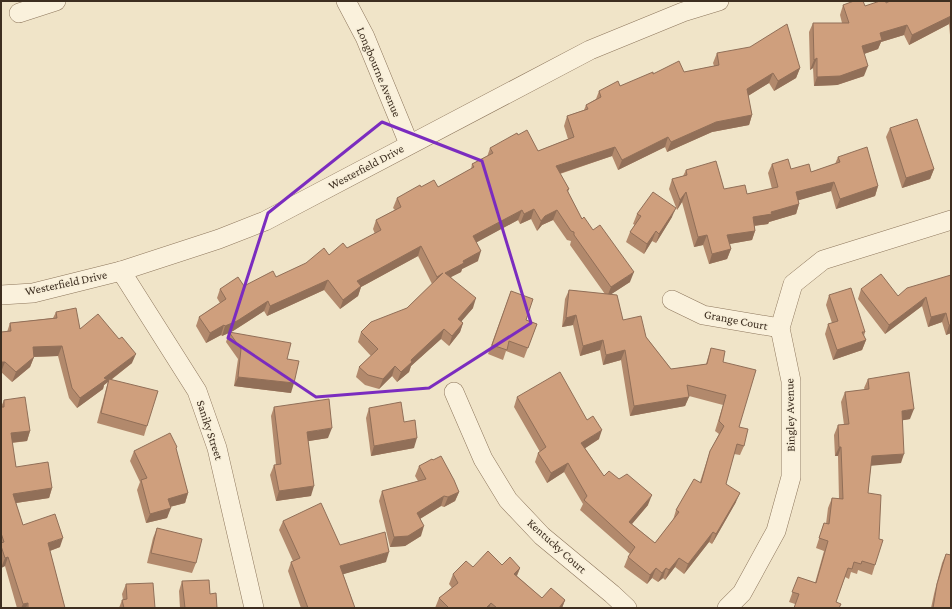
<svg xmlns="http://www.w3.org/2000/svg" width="952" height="609" viewBox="0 0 952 609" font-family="'Crimson Pro',serif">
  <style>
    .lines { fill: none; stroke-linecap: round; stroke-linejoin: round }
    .street-casing { stroke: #8d765c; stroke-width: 20 }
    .street { stroke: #faf1dc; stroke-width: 19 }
    .wall { fill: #b2896c }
    .shaded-wall { fill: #916f58 }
    .building { fill: #cf9f7d; stroke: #916f58 }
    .marked { fill: none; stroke: #7b2cbf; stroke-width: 3; stroke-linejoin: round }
    .labels { text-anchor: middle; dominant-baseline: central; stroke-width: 3; stroke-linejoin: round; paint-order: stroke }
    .street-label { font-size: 12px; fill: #3d2e20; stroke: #f7eed8 }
  </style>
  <rect width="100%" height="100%" fill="#f0e4c8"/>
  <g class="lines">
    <g class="street-casing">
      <g id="street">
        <path d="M 346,1 L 365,37 L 409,144"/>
        <path d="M 19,13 L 56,1"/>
        <path d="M 121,271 L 197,391 L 217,448 L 254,608"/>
        <path d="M 1,295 L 33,293 L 121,271 L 219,239 L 265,221 L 590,50 L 683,12 L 719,1"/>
        <path d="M 672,300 L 703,315 L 780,328"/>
        <path d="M 454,392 L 483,459 L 508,500 L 542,536 L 612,594 L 627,608"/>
        <path d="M 727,608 L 742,593 L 776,531 L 791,477 L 791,381 L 780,328 L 793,284 L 823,260 L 951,220"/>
      </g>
    </g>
    <use href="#street" class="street"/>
  </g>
  <g class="wall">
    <path d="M 951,1 L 951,35 L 950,35 L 949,24 L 909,45 L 904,35 L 881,42 L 878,49 L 864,54 L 864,76 L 837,85 L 814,86 L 813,68 L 810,70 L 809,32 L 813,23 L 842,23 L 840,15 L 843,5 L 865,6 L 886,3 Z"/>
    <path d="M 717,53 L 800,68 L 796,78 L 774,91 L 769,83 L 748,96 L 752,115 L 749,125 L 712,132 L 667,152 L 665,147 L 618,170 L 612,156 L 560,174 L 569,189 L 568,192 L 582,219 L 630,282 L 611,294 L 623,320 L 646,337 L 671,369 L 706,364 L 711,348 L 723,362 L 739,427 L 744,446 L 740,455 L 734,454 L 726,484 L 736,502 L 712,544 L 709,542 L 684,574 L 675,567 L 665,580 L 663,578 L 658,582 L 652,578 L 647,584 L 624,567 L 628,557 L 630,554 L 580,510 L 583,504 L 564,472 L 547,483 L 535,462 L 538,453 L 540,452 L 514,407 L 517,397 L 599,439 L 585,448 L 604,476 L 648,505 L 632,524 L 655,543 L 673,520 L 676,510 L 700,482 L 710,451 L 719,434 L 715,431 L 723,405 L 689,396 L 685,406 L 630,416 L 621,360 L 603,365 L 600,350 L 580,356 L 573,325 L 562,327 L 565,299 L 569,290 L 605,294 L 570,245 L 571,241 L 567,240 L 553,220 L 542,225 L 537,231 L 531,219 L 520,224 L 518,220 L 476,242 L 478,261 L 462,269 L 461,272 L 451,277 L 473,308 L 461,321 L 463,323 L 460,332 L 449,346 L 441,339 L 411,366 L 409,372 L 397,382 L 392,376 L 379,389 L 365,385 L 356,377 L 359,367 L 371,356 L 358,342 L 361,332 L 407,308 L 432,284 L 418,256 L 361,287 L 358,296 L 340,309 L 324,290 L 267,316 L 264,311 L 233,331 L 230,332 L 287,359 L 291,393 L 234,386 L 238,359 L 226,342 L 229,333 L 222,336 L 221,335 L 206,343 L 196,326 L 199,317 L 220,303 L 217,298 L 220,289 L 244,286 L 276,277 L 329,255 L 347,248 L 375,234 L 373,229 L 376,220 L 395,210 L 393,208 L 397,198 L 421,187 L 438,187 L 471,169 L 472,164 L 487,157 L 490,148 L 518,135 L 538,151 L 568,139 L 564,126 L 567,116 L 584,110 L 586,105 L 596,99 L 599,91 L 620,86 L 653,74 L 684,72 L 714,66 L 713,63 Z"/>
    <path d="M 890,128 L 934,169 L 930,179 L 902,188 L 886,137 Z"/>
    <path d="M 838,157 L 878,186 L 875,196 L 836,209 L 831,191 L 798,200 L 799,204 L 796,214 L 769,222 L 768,224 L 755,226 L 755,231 L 752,240 L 729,244 L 731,249 L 727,259 L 709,264 L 703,245 L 694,247 L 682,202 L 677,210 L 669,189 L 672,179 L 683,176 L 686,170 L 724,189 L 747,194 L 772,189 L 768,173 L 772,164 L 791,169 L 811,172 L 835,164 Z"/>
    <path d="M 637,214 L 672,217 L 656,243 L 652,241 L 644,254 L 626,242 L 630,232 L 635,225 L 633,224 Z"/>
    <path d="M 951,275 L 951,333 L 946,335 L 942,322 L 928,327 L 922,306 L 885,334 L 858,299 L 861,289 L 898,296 Z"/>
    <path d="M 511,291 L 526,320 L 537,324 L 524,358 L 506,351 L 503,360 L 488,354 Z"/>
    <path d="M 829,295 L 865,332 L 864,336 L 866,340 L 862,350 L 833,360 L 825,334 L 828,324 L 832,323 L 826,305 Z"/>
    <path d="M 56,312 L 132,363 L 111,380 L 147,426 L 144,436 L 97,423 L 106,389 L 108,382 L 104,385 L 103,389 L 77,408 L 69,398 L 58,356 L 34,357 L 30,367 L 12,382 L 1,372 L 7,332 L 10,323 L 53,318 Z"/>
    <path d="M 868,379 L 910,419 L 903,420 L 901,463 L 871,465 L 868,493 L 875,565 L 872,575 L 858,570 L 857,574 L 851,572 L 849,579 L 845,577 L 836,602 L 795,604 L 789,602 L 798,577 L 815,583 L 824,551 L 816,548 L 824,523 L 826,524 L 828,508 L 832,498 L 839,499 L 838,456 L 835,456 L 834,435 L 838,425 L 844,425 L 841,402 L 845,392 L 865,390 L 864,388 Z"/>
    <path d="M 4,400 L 30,431 L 27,441 L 12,443 L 16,467 L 52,488 L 49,498 L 16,503 L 23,525 L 60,547 L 50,551 L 65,608 L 17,608 L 5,566 L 1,568 L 1,407 Z"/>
    <path d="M 274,407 L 328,438 L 308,441 L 311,496 L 276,501 L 270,475 L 274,465 L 276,465 L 271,416 Z"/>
    <path d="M 369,408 L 404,422 L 414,448 L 371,456 L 366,418 Z"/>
    <path d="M 176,450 L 188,493 L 185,503 L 170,507 L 167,518 L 146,523 L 137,490 L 140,482 L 130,461 L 134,451 Z"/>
    <path d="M 433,460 L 459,492 L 455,501 L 444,507 L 441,506 L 420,519 L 421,536 L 405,546 L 390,547 L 379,501 L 382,491 L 418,481 L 415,476 L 419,466 Z"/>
    <path d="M 283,521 L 340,545 L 386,562 L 343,574 L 355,608 L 301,608 L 288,571 L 291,562 L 293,561 L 279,530 Z"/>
    <path d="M 157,528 L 196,563 L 192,573 L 147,563 L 153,538 Z"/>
    <path d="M 946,554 L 951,608 L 931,608 L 934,594 L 942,563 Z"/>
    <path d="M 502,565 L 520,568 L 517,576 L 542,598 L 565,600 L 562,608 L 435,608 L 439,598 L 452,588 L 449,584 L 453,574 Z"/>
    <path d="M 182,581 L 210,594 L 217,608 L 180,608 L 179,591 Z"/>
    <path d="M 126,584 L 155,608 L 119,608 L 122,600 L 123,600 L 122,594 Z"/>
  </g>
  <g class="shaded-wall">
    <path d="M 951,16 L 951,20 L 949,24 L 909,45 L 912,35 Z"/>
    <path d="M 907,25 L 904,35 L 881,42 L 878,49 L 858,56 L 862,46 L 880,33 Z"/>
    <path d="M 817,58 L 813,68 L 810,70 L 814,60 Z"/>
    <path d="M 868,66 L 864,76 L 837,85 L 814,86 L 817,77 Z"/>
    <path d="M 800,68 L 796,78 L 774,91 L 778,81 Z"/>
    <path d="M 773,73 L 769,83 L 743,99 L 747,89 Z"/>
    <path d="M 752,115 L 749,125 L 712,132 L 667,152 L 671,142 L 716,122 Z"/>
    <path d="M 668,137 L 665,147 L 618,170 L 622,160 Z"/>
    <path d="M 615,147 L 612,156 L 552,176 L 556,166 Z"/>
    <path d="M 934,169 L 930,179 L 902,188 L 906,178 Z"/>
    <path d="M 834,182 L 831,191 L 793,202 L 796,192 Z"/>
    <path d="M 878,186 L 875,196 L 836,209 L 840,199 Z"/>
    <path d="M 686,192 L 682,202 L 677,210 L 680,200 Z"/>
    <path d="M 799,204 L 796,214 L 769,222 L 768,224 L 750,226 L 753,217 L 771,212 Z"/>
    <path d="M 676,208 L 672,217 L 656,243 L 659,234 Z"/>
    <path d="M 534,209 L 531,219 L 520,224 L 524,214 Z"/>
    <path d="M 522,210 L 518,220 L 470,246 L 473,236 Z"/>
    <path d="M 557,210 L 553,220 L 542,225 L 537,231 L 541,221 L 545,216 Z"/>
    <path d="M 656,231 L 652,241 L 644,254 L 647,244 Z"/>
    <path d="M 755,231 L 752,240 L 724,245 L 727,235 Z"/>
    <path d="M 707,235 L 703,245 L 694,247 L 698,237 Z"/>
    <path d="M 421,246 L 418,256 L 361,287 L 358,296 L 340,309 L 343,300 L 357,281 Z"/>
    <path d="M 731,249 L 727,259 L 709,264 L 712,254 Z"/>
    <path d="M 481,251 L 478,261 L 462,269 L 461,272 L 441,282 L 445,273 L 463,261 Z"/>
    <path d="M 634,272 L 630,282 L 607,297 L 611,287 Z"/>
    <path d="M 443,273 L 433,286 L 437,277 Z"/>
    <path d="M 328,280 L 324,290 L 267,316 L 270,306 Z"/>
    <path d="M 926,297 L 922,306 L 885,334 L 889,325 Z"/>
    <path d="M 476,298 L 473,308 L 455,329 L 458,319 Z"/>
    <path d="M 268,301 L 264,311 L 233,331 L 222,336 L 225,326 Z"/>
    <path d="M 946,313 L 942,322 L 928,327 L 931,317 Z"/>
    <path d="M 576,315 L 573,325 L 562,327 L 566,318 Z"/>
    <path d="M 463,323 L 460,332 L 449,346 L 452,336 Z"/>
    <path d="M 224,325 L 221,335 L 206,343 L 210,333 Z"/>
    <path d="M 949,325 L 951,325 L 951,333 L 946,335 Z"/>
    <path d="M 444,329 L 441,339 L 411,366 L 409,372 L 397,382 L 401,372 L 411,360 Z"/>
    <path d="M 603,340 L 600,350 L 580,356 L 583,346 Z"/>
    <path d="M 866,340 L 862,350 L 833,360 L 837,350 Z"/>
    <path d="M 62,346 L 58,356 L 29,357 L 33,347 Z"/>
    <path d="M 625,350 L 621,360 L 603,365 L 606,355 Z"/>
    <path d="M 136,354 L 132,363 L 104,385 L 103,389 L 77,408 L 80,398 L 104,378 Z"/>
    <path d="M 34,357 L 30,367 L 12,382 L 16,372 Z"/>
    <path d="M 1,362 L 5,362 L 1,372 Z"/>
    <path d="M 395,366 L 392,376 L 379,389 L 383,379 Z"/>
    <path d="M 238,377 L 294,383 L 291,393 L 234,386 Z"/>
    <path d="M 689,397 L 685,406 L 630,416 L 634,406 Z"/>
    <path d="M 914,409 L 910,419 L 899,421 L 902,411 Z"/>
    <path d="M 332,428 L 328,438 L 303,442 L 307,432 Z"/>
    <path d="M 602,430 L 599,439 L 578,453 L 581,443 Z"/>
    <path d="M 30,431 L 27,441 L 7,443 L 11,433 Z"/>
    <path d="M 417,438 L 414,448 L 371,456 L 374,446 Z"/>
    <path d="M 839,447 L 841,447 L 838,456 L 835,456 Z"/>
    <path d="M 904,454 L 901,463 L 869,466 L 872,456 Z"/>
    <path d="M 568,463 L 564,472 L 547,483 L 551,473 Z"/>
    <path d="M 314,486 L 311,496 L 276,501 L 279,491 Z"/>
    <path d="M 52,488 L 49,498 L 9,504 L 13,494 Z"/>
    <path d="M 459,492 L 455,501 L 444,507 L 448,497 Z"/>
    <path d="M 188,493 L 185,503 L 165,508 L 168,499 Z"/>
    <path d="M 740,493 L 736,502 L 712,544 L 716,534 Z"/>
    <path d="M 652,495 L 648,505 L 625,532 L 629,522 Z"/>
    <path d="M 444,496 L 441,506 L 413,523 L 417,513 Z"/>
    <path d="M 171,508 L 167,518 L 146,523 L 150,514 Z"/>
    <path d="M 424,526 L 421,536 L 405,546 L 390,547 L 394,537 Z"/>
    <path d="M 713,532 L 709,542 L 684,574 L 688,564 Z"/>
    <path d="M 63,538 L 60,547 L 44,553 L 48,543 Z"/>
    <path d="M 389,552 L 386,562 L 337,576 L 340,566 Z"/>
    <path d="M 8,557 L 5,566 L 1,568 L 5,558 Z"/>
    <path d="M 679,558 L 675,567 L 665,580 L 669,570 Z"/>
    <path d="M 520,568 L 516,577 L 514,574 Z"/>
    <path d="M 656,568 L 652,578 L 647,584 L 650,575 Z"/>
    <path d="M 666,568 L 663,578 L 658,582 L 662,573 Z"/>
    <path d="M 565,600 L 562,608 L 558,608 Z"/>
    <path d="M 28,603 L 26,608 L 21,608 L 23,604 Z"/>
    <path d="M 491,603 L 489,608 L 486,608 Z"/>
  </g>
  <g class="building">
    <path d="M 854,1 L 863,1 L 865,6 L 880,1 L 886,1 L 886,3 L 890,1 L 951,1 L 951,16 L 912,35 L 907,25 L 880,33 L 882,40 L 862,46 L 868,66 L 840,76 L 817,77 L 817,58 L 814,60 L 813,23 L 849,23 L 843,5 Z"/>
    <path d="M 787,24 L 800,68 L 778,81 L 773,73 L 747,89 L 752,115 L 716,122 L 671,142 L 668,137 L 622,160 L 615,147 L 556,166 L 569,189 L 567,190 L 582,219 L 584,217 L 593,230 L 600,225 L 634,272 L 611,287 L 574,235 L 574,232 L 571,231 L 557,210 L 545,216 L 541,221 L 534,209 L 524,214 L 522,210 L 473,236 L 481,251 L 463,261 L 464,263 L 445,273 L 476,298 L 458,319 L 463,323 L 452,336 L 444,329 L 411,360 L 412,362 L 401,372 L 395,366 L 383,379 L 368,375 L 359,367 L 378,349 L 361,332 L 371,322 L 407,308 L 443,273 L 437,277 L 421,246 L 357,281 L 361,286 L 343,300 L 328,280 L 270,306 L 268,301 L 237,321 L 225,326 L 224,325 L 210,333 L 199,317 L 226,299 L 220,289 L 238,277 L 244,286 L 273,271 L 276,277 L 306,263 L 324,248 L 329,255 L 343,243 L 347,248 L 381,230 L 376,220 L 401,207 L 397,198 L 420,185 L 421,187 L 434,180 L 438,187 L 474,167 L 472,164 L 493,153 L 490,148 L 517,133 L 518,135 L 527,130 L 538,151 L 574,137 L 567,116 L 588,109 L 586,105 L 601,97 L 599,91 L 618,81 L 620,86 L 653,72 L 653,74 L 679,61 L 684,72 L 719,65 L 717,53 L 750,47 Z"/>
    <path d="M 917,119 L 934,169 L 906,178 L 890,128 Z"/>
    <path d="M 867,147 L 878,186 L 840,199 L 834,182 L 796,192 L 799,204 L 771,212 L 772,214 L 753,217 L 755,231 L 727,235 L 731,249 L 712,254 L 707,235 L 698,237 L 686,192 L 680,200 L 672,179 L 687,175 L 686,170 L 716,161 L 724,189 L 745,185 L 747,194 L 778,187 L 772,164 L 788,159 L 791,169 L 809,164 L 811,172 L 840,162 L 838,157 Z"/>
    <path d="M 653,192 L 676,208 L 659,234 L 656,231 L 647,244 L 630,232 L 641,216 L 637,214 Z"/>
    <path d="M 881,274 L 898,296 L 907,288 L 951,275 L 951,325 L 949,325 L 946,313 L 931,317 L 926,297 L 889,325 L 861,289 Z"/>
    <path d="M 851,288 L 865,332 L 862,332 L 866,340 L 837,350 L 828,324 L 838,321 L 829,295 Z"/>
    <path d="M 569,290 L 617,295 L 623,320 L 641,316 L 646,337 L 671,369 L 707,364 L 711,348 L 725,351 L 723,362 L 756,370 L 739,427 L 748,429 L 744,446 L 737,444 L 726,484 L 740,493 L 716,534 L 713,532 L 688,564 L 679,558 L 669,570 L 666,568 L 662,573 L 656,568 L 650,575 L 628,557 L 635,547 L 584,500 L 587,496 L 568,463 L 551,473 L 538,453 L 546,447 L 517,397 L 560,372 L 587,420 L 593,416 L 602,430 L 581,443 L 604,476 L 609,471 L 619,479 L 627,474 L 652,495 L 629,522 L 655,543 L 679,512 L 676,510 L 694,479 L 701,483 L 710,451 L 724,426 L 719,421 L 726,395 L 687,385 L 689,397 L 634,406 L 625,350 L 606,355 L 603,340 L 583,346 L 576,315 L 566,318 Z"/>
    <path d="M 511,291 L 533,299 L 526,320 L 537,324 L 528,348 L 509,341 L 507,350 L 492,345 Z"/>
    <path d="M 76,308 L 80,329 L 98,314 L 119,339 L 122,337 L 136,354 L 104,378 L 107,379 L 80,398 L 72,388 L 62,346 L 33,347 L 34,357 L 16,372 L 5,362 L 1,362 L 1,332 L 11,331 L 10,323 L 57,318 L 56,312 Z"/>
    <path d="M 229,332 L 291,343 L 287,359 L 299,361 L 294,383 L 238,377 L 241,349 Z"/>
    <path d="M 909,372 L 914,409 L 902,411 L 904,454 L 872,456 L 868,493 L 881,495 L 879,539 L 883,540 L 875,565 L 862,561 L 861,564 L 854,562 L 852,569 L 848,568 L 836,602 L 841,604 L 839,608 L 794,608 L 799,594 L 792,592 L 798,577 L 816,583 L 828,541 L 819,538 L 824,523 L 829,524 L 832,498 L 843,499 L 841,447 L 839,447 L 838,425 L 849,424 L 845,392 L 869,389 L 868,379 Z"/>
    <path d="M 109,379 L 158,391 L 147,426 L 101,413 Z"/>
    <path d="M 25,397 L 30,431 L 11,433 L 16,467 L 48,462 L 52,488 L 13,494 L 23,525 L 55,514 L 63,538 L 48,543 L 65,608 L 28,608 L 28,603 L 23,604 L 8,557 L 5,558 L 1,546 L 1,543 L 4,542 L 1,533 L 1,407 L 4,407 L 4,400 Z"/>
    <path d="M 329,399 L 332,428 L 307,432 L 314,486 L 279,491 L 274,465 L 281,464 L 274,407 Z"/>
    <path d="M 401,402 L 404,422 L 415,420 L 417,438 L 374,446 L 369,408 Z"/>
    <path d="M 170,433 L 177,447 L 176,448 L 188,493 L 168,499 L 171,508 L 150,514 L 141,480 L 147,478 L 134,451 Z"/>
    <path d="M 441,456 L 454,480 L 459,492 L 448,497 L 444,496 L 417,513 L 424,526 L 408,536 L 394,537 L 382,491 L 426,479 L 419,466 L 432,459 L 433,460 Z"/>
    <path d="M 321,503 L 340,545 L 385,532 L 389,552 L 340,566 L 355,608 L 308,608 L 291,562 L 300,558 L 283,521 Z"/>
    <path d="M 157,528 L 202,539 L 196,563 L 151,553 Z"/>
    <path d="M 488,551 L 502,565 L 510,557 L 520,568 L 514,574 L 542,598 L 551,588 L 565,600 L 559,608 L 497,608 L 491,603 L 486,608 L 449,608 L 439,598 L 458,583 L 453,574 L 466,561 L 473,567 Z"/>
    <path d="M 946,554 L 951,555 L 951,608 L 933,608 L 937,584 Z"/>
    <path d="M 209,580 L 210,594 L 216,593 L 217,608 L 185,608 L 182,581 Z"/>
    <path d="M 153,583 L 155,608 L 124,608 L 122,600 L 127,599 L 126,584 Z"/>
  </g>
  <path class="marked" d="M 382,122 L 482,161 L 531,323 L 429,388 L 316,397 L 228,338 L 268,213 Z"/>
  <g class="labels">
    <g class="street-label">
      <text transform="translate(379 72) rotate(67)">Longbourne Avenue</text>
      <text transform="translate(366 167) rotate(-28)">Westerfield Drive</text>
      <text transform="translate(66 283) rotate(-12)">Westerfield Drive</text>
      <text transform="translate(736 320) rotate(11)">Grange Court</text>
      <text transform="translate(790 415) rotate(-91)">Bingley Avenue</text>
      <text transform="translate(210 430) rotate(72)">Saniky Street</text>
      <text transform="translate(557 546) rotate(42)">Kentucky Court</text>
    </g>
  </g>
  <rect width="952" height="609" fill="none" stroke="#3d2e20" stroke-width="4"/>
</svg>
